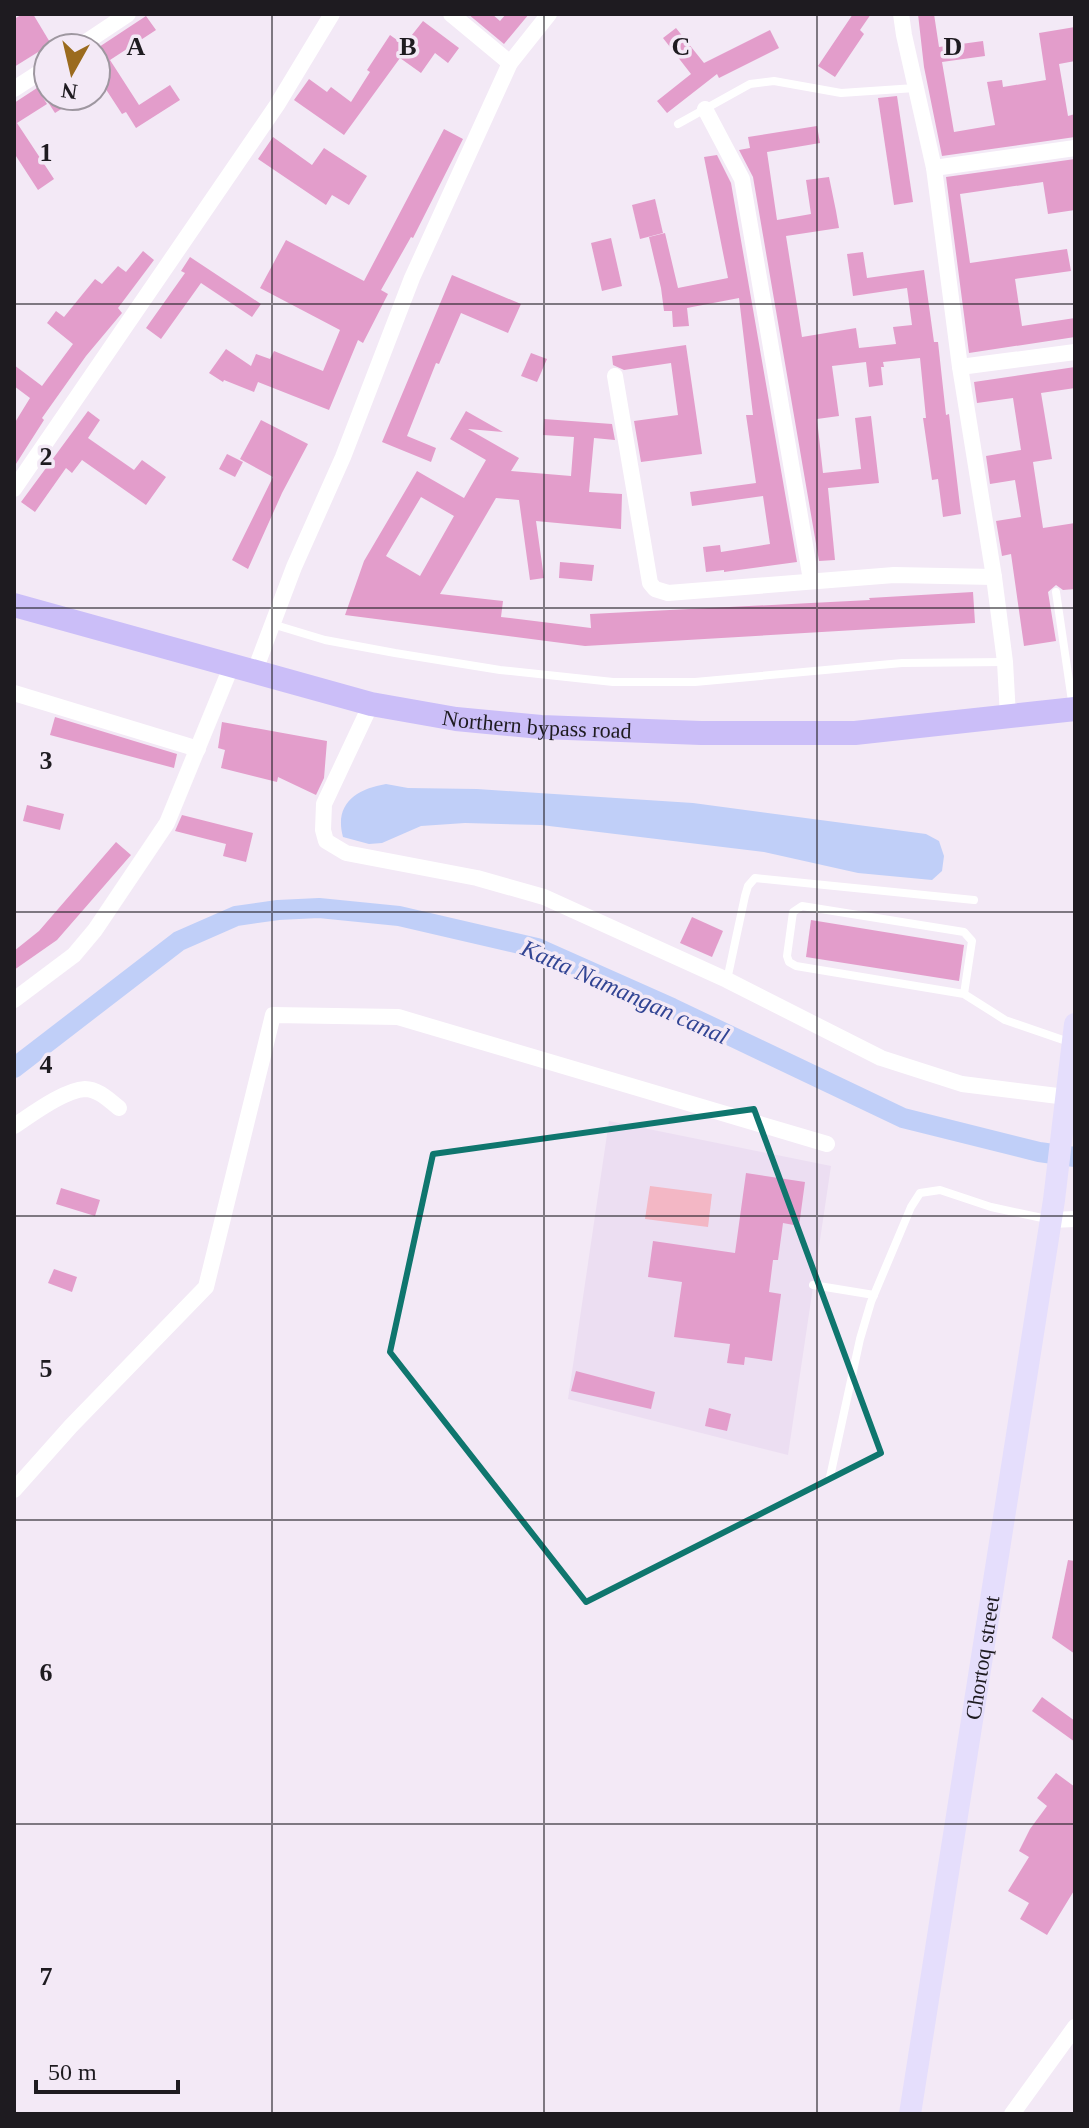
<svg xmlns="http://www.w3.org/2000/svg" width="1089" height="2128" viewBox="0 0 1089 2128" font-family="'Times New Roman',serif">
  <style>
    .built { fill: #ecdef2 }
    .green { fill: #f3b7c5 }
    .water { fill: #c0cff8 }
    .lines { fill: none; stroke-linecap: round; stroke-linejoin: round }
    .canal { stroke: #c0cff8; stroke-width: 20 }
    .building { fill: #e39dcb; fill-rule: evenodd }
    .service { stroke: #fff; stroke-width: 8 }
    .minor { stroke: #fff; stroke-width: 16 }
    .secondary { stroke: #e5defc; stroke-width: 22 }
    .primary { stroke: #cbbef8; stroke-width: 24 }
    .marked { fill: none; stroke: #0f766e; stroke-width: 6; stroke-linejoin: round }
    .grid { fill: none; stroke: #1e1b20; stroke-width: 2; stroke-opacity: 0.55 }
    .labels { text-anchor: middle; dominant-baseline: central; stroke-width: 7; stroke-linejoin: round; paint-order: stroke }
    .street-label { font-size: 22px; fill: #1e1b20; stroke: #f3e9f6 }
    .water-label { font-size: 24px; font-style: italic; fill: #324594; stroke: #f3e9f6 }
    .grid-label { font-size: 26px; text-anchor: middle; font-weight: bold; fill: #1e1b20; stroke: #f3e9f6; stroke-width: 7; stroke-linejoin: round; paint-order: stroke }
  </style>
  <rect width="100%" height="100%" fill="#f3e9f6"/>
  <path class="built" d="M 609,1121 L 831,1166 L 788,1455 L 568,1399 Z"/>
  <path class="green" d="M 650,1186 L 712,1194 L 708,1227 L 645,1219 Z"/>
  <path class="water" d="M 386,784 L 408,788 L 477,789 L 693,803 L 926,834 L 939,841 L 944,856 L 942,871 L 932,880 L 858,873 L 764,852 L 541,825 L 465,823 L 421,826 L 382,843 L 369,844 L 343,837 C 334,804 356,789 386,784 Z"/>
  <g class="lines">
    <path class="canal" d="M 14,1068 L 179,941 L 236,916 L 278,910 L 319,908 L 399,916 L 537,948 L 672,1008 L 903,1118 L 1039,1152 L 1075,1157"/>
  </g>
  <g class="building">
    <path d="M 23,14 L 33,14 L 51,44 L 14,67 L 14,19 Z"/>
    <path d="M 468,14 L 492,14 L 500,21 L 506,14 L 529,14 L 504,44 Z"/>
    <path d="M 853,14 L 871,14 L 860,30 L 864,34 L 835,77 L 818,66 Z"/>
    <path d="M 918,14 L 934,14 L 939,47 L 983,41 L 985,56 L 942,62 L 954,132 L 995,125 L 987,82 L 1002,80 L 1003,87 L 1046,80 L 1039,33 L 1075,27 L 1075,61 L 1059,64 L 1068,116 L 1075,114 L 1075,137 L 942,156 L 924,67 Z"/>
    <path d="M 146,16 L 156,30 L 110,60 L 139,105 L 170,85 L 180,100 L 136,128 L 126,112 L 122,114 L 96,74 L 96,49 Z"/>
    <path d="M 423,21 L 459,48 L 448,63 L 435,53 L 421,73 L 400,58 L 344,135 L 294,100 L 309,79 L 327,92 L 331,87 L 351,102 L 370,72 L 367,70 L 390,35 L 404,45 Z"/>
    <path d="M 676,28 L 704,63 L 770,30 L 779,48 L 719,78 L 717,74 L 667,113 L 657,101 L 691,74 L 663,38 Z"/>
    <path d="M 37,88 L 47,104 L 17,123 L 54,179 L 38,190 L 14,153 L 14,103 Z"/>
    <path d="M 44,96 L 82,96 L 55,113 Z"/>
    <path d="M 897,96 L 913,202 L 894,205 L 878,98 Z"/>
    <path d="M 817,126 L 820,143 L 767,152 L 777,220 L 811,214 L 806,180 L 829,177 L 836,211 L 839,228 L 786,236 L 802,337 L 856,328 L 859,348 L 896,344 L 893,327 L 912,325 L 907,288 L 853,296 L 847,254 L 863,252 L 867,278 L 924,270 L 934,342 L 938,342 L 946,415 L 949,414 L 961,514 L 943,517 L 938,479 L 932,480 L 923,418 L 926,418 L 920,358 L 883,362 L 884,367 L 881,367 L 883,385 L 869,387 L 866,362 L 832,366 L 839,416 L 817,419 L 823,473 L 861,469 L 855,418 L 871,416 L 879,483 L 828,488 L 835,560 L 819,561 L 753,177 L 739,150 L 750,148 L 748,137 Z"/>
    <path d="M 444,129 L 463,139 L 413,238 L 411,237 L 381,290 L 388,294 L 363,343 L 358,340 L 329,410 L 258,382 L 254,392 L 224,380 L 223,382 L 209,373 L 226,349 L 251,366 L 256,354 L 270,359 L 274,351 L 323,371 L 340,330 L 260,288 L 286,240 L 364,281 Z"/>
    <path d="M 273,137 L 312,165 L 324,148 L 367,176 L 349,205 L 332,195 L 326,205 L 258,159 Z"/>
    <path d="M 717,155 L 731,183 L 797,562 L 724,572 L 724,570 L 706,572 L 703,547 L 720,545 L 721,552 L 770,544 L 763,496 L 692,506 L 690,492 L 756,483 L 746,415 L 753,415 L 739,298 L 687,308 L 689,326 L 673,327 L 672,311 L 664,311 L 661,288 L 649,237 L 665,233 L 678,288 L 728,278 L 704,157 Z"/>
    <path d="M 1075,159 L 1075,210 L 1048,214 L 1043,182 L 960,194 L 970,263 L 1067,249 L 1071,271 L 1015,279 L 1022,326 L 1075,318 L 1075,337 L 969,353 L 946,177 Z"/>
    <path d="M 655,199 L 663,233 L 640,239 L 632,205 Z"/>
    <path d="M 611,238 L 622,286 L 602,291 L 591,243 Z"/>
    <path d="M 143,251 L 154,260 L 118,308 L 122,313 L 86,356 L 42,418 L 44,420 L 14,467 L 14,424 L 30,398 L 14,386 L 14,365 L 42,386 L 73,344 L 47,323 L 56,311 L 64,317 L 95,279 L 102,284 L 118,266 L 126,272 Z"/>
    <path d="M 190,257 L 261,304 L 252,317 L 201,283 L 161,339 L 146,328 L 185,273 L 181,271 Z"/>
    <path d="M 452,275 L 521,304 L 508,333 L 461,313 L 439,364 L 436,363 L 407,436 L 436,448 L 431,462 L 382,442 Z"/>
    <path d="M 686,345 L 702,454 L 641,462 L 634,421 L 678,415 L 671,363 L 624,370 L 613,365 L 612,356 Z"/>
    <path d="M 531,353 L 547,359 L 537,382 L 521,376 Z"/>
    <path d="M 1075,367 L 1075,388 L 1041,393 L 1052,459 L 1033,462 L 1043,528 L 1075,523 L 1075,589 L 1063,590 L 1056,585 L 1048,592 L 1056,641 L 1024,646 L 1011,554 L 1002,556 L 996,521 L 1021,517 L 1015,480 L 990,484 L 986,456 L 1021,450 L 1013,398 L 977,403 L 974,382 Z"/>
    <path d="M 88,411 L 100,420 L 88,438 L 134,470 L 142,460 L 166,477 L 146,505 L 82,460 L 72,473 L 66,468 L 35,512 L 21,502 Z"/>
    <path d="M 466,411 L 503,432 L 468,429 L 519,458 L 511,471 L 571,476 L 574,437 L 543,435 L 544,419 L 612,424 L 615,440 L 594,438 L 589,492 L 622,494 L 621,529 L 536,521 L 544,578 L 530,580 L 519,500 L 496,498 L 440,594 L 503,601 L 501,617 L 591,628 L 590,614 L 870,600 L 869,598 L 973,592 L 975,623 L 585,646 L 345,615 L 364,561 L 417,471 L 464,498 L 486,460 L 450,439 ZM 421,497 L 454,516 L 420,576 L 386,556 Z"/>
    <path d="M 261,420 L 308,444 L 282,493 L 248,569 L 232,560 L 273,477 L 240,459 Z"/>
    <path d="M 227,454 L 243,462 L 235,477 L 219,469 Z"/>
    <path d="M 560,562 L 594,565 L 592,581 L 559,578 Z"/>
    <path d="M 55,717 L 177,754 L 174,768 L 50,735 Z"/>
    <path d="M 222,722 L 327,741 L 324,778 L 316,795 L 278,777 L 277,782 L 221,768 L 225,750 L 218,748 Z"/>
    <path d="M 27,805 L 64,814 L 60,830 L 23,821 Z"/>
    <path d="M 182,815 L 253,833 L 246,862 L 223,856 L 226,844 L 175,831 Z"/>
    <path d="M 116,842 L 131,855 L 57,940 L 14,970 L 14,951 L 39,931 Z"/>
    <path d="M 692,917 L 723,931 L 712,957 L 680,943 Z"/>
    <path d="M 811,920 L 964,945 L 959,981 L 806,957 Z"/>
    <path d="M 746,1173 L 805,1182 L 799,1226 L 783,1223 L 778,1260 L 773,1260 L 769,1292 L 781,1294 L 772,1361 L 745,1357 L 744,1365 L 727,1363 L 730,1344 L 674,1337 L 682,1282 L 648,1277 L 653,1241 L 735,1253 Z"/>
    <path d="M 61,1188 L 100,1200 L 95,1216 L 56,1204 Z"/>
    <path d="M 54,1269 L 77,1277 L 72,1292 L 48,1283 Z"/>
    <path d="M 576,1371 L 655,1392 L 651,1409 L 571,1391 Z"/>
    <path d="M 709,1408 L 731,1414 L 727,1431 L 705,1426 Z"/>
    <path d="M 1068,1560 L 1075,1561 L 1075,1654 L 1052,1638 Z"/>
    <path d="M 1042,1697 L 1075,1721 L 1075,1742 L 1032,1711 Z"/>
    <path d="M 1056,1773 L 1075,1787 L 1075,1889 L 1047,1935 L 1020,1919 L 1029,1903 L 1008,1891 L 1029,1857 L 1019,1851 L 1030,1829 L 1047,1806 L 1037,1798 Z"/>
  </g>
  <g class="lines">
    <g class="service">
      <path d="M 678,124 L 750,84 L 774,81 L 841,93 L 915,88"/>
      <path d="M 1056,592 L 1073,708"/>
      <path d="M 272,624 L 325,640 L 395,653 L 500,670 L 613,682 L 695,682 L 902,663 L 1004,662"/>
      <path d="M 727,980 L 745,896 L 748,886 L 755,878 L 974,900"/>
      <path d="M 964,994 L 972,941 L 964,932 L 802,906 L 793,912 L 787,956 L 789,962 L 796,966 L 964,994 L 1005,1020 L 1069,1042"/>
      <path d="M 813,1285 L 874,1295"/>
      <path d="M 830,1477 L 860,1339 L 871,1302 L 911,1207 L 920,1193 L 940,1190 L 991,1207 L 1047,1219"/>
    </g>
    <g class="minor">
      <path d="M 451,14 L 510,63"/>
      <path d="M 901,14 L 904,35 L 934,168 L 960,367 L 994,577 L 1005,662 L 1008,716"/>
      <path d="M 77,48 L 128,14"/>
      <path d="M 14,89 L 48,67"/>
      <path d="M 705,109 L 742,179 L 811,580"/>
      <path d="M 934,168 L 1075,148"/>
      <path d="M 960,367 L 1075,352"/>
      <path d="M 615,376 L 650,583 L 655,589 L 668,593 L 894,575 L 994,577"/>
      <path d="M 14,489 L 277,105 L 332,14"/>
      <path d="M 254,673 L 294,567 L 343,457 L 412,278 L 510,63 L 549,14"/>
      <path d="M 14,693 L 198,749"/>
      <path d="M 371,704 L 324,804 L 323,830 L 326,841 L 346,853 L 477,878 L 544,897 L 727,980 L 881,1058 L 962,1084 L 1074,1098"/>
      <path d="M 14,1000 L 74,955 L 95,930 L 167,823 L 231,667"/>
      <path d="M 14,1126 C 31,1115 64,1090 85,1089 C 98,1089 109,1100 119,1108"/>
      <path d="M 1051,1220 L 1075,1219"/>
      <path d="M 14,1490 L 71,1426 L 206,1287 L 273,1015 L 398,1017 L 827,1144"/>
      <path d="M 1012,2114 L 1075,2027"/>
    </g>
    <path class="secondary" id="s1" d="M 910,2114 L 1054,1200 L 1075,1024"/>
    <path class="primary" id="s2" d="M 14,605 L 371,704 L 456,719 L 541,727 L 701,733 L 855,733 L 1075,709"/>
  </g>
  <path class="marked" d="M 754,1109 L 881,1453 L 586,1602 L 390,1352 L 433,1154 Z"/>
  <path class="grid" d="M 272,14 L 272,2114M 544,14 L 544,2114M 817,14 L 817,2114M 14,304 L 1075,304M 14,608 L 1075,608M 14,912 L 1075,912M 14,1216 L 1075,1216M 14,1520 L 1075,1520M 14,1824 L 1075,1824"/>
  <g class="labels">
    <g class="street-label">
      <text stroke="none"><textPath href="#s2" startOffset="538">Northern bypass road</textPath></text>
      <text stroke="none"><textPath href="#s1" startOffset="462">Chortoq street</textPath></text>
    </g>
    <g class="water-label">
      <text transform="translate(625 992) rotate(24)">Katta Namangan canal</text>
    </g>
  </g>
  <g class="grid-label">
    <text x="136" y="55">A</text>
    <text x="408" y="55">B</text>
    <text x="681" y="55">C</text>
    <text x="953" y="55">D</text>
    <text x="46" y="161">1</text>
    <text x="46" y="465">2</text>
    <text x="46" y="769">3</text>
    <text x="46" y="1073">4</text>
    <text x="46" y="1377">5</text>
    <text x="46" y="1681">6</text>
    <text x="46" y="1985">7</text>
  </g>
  <rect width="1089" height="2128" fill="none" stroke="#1e1b20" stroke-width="32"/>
  <g transform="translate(72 72) rotate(188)"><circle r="38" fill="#f3e9f6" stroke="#9e97a0" stroke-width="2"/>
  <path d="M0-6L14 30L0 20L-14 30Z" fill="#9b6b1e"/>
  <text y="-12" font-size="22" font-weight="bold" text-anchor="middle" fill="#1e1b20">N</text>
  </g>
  <path d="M36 2080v12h142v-12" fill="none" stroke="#1e1b20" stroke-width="4"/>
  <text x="48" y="2080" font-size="24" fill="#1e1b20" stroke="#f3e9f6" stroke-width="6" paint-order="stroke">50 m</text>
</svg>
